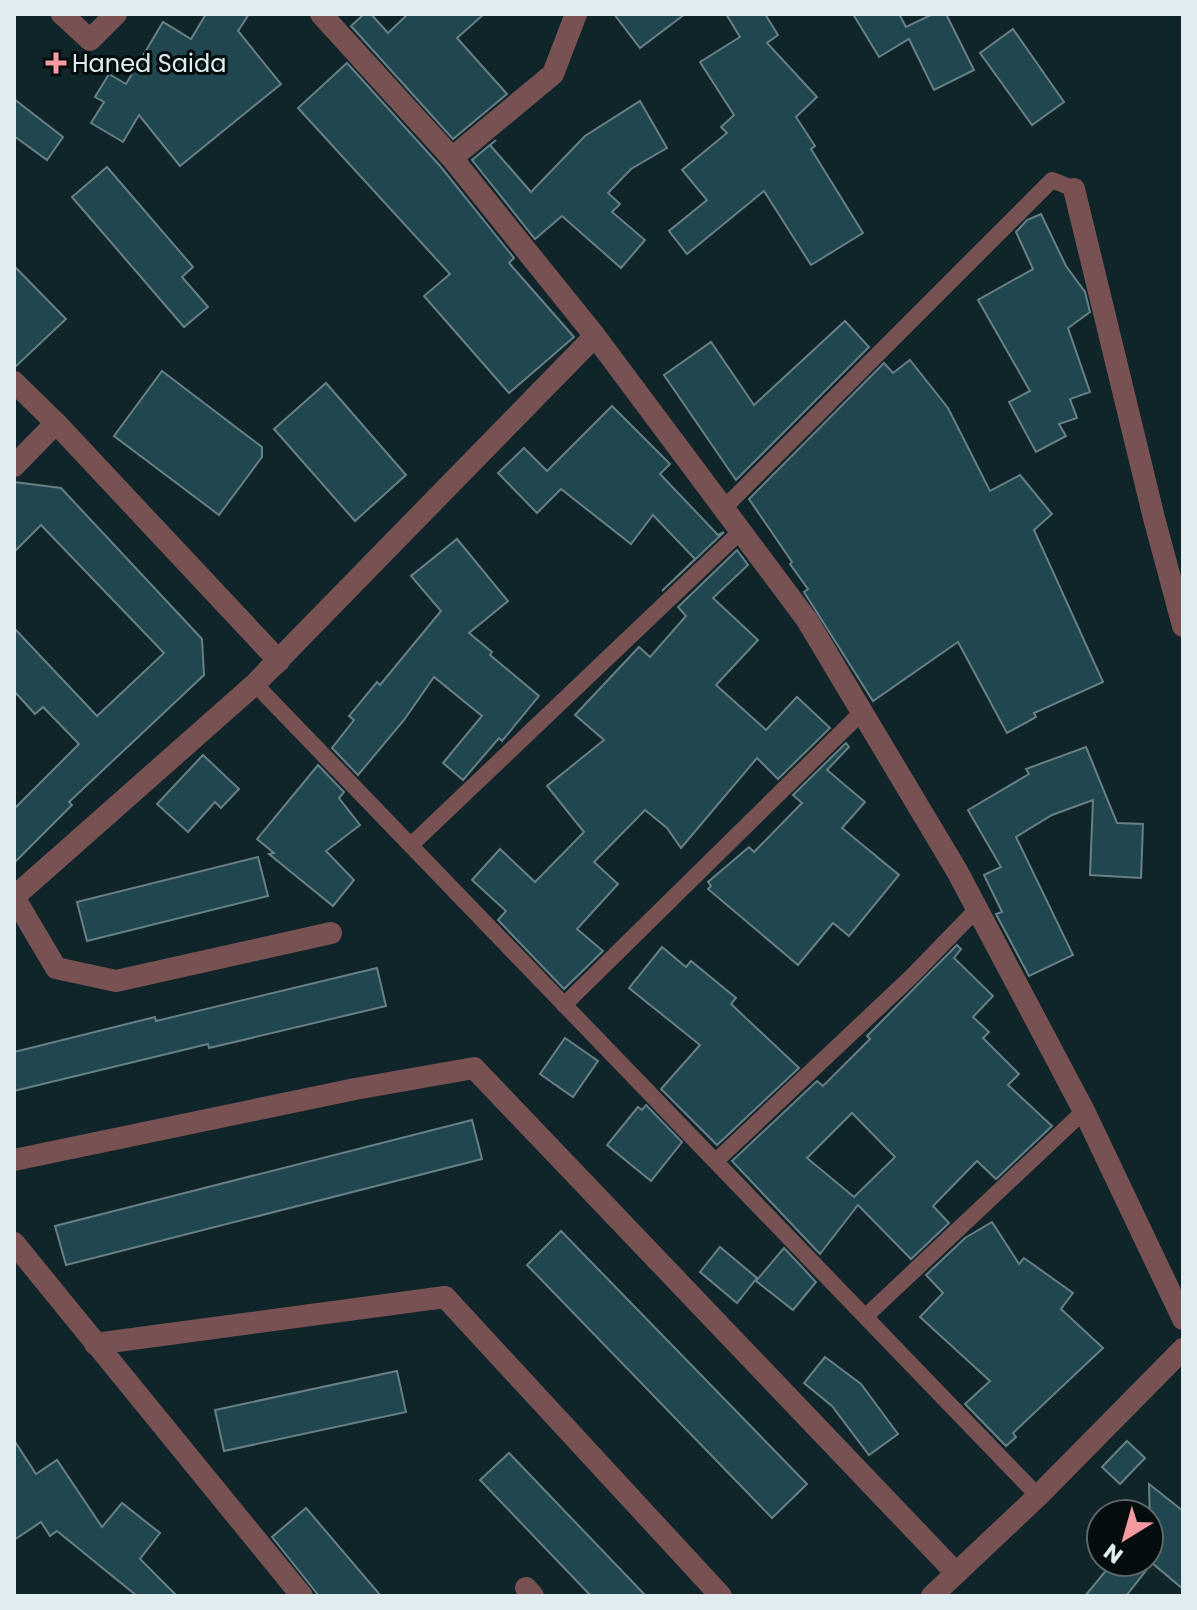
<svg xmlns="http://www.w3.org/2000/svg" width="1197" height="1610" viewBox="0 0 1197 1610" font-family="Poppins,sans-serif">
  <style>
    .building { fill: #20464f; stroke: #677f85; stroke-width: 2; fill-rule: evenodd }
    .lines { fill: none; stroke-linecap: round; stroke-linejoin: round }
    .service { stroke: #785153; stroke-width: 16 }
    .minor { stroke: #785153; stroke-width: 22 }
    .tertiary { stroke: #785153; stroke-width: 22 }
    .poi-dot { fill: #f49aa0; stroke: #040c0e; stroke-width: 3 }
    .labels { text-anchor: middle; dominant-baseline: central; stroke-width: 6; stroke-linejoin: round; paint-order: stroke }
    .poi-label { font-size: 24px; fill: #e0edf0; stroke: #040c0e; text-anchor: start }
  </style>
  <rect width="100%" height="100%" fill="#0f2529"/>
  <g class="building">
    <path d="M 206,14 L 249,14 L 238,31 L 281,84 L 180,166 L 139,115 L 123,142 L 91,123 L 104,102 L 95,97 L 109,74 L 126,84 L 163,22 L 191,39 Z"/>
    <path d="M 364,14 L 371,14 L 388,33 L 408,14 L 484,14 L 457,38 L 507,94 L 453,139 L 351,26 Z"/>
    <path d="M 614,14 L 685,14 L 640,48 Z"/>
    <path d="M 726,14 L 765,14 L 778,35 L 767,43 L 817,97 L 796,117 L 815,146 L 811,149 L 863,233 L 811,265 L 764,191 L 687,254 L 669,231 L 707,200 L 682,170 L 727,133 L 721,127 L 734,115 L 700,62 L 740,37 Z"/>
    <path d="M 853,14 L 899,14 L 906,27 L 933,14 L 946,14 L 974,70 L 934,90 L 909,39 L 879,57 Z"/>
    <path d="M 1013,29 L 1064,102 L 1032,125 L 980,53 Z"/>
    <path d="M 347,63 L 441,167 L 514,258 L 509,263 L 574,337 L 509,393 L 424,296 L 450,274 L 298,108 Z"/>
    <path d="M 14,99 L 63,137 L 47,160 L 14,136 Z"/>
    <path d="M 640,101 L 667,148 L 631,169 L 608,193 L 620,204 L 612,212 L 645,240 L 621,268 L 562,216 L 535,239 L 472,160 L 496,140 L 490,145 L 531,192 L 585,136 Z"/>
    <path d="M 107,167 L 193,267 L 182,277 L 208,307 L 184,327 L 72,197 Z"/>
    <path d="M 1041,214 L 1066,266 L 1085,292 L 1090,312 L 1068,328 L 1090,392 L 1070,399 L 1077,418 L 1059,424 L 1066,436 L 1036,452 L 1009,402 L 1030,391 L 978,300 L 1033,269 L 1016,232 L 1027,220 Z"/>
    <path d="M 14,266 L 66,319 L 14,368 Z"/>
    <path d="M 845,321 L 869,347 L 736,480 L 664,375 L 711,342 L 754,405 Z"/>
    <path d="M 910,360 L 948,408 L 990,491 L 1020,475 L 1052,514 L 1034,530 L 1103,682 L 1034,713 L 1036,717 L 1007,733 L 958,642 L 873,701 L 804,592 L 808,589 L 790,564 L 792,562 L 749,499 L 884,363 L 893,373 Z"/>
    <path d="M 162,371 L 262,447 L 262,457 L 219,515 L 114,436 Z"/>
    <path d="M 326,383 L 406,475 L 355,521 L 274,429 Z"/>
    <path d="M 612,406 L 670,464 L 660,474 L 718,535 L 724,532 L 662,591 L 695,559 L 653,515 L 631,544 L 561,489 L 537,513 L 498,473 L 524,448 L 547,471 Z"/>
    <path d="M 14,482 L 61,488 L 202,639 L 204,675 L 69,802 L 72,805 L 14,863 L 14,809 L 79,744 L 43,707 L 35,714 L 14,691 L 14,628 L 97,716 L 164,653 L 41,525 L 14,552 Z"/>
    <path d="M 457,539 L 508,601 L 469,633 L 492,652 L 490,655 L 539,696 L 502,741 L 499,738 L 463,780 L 443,763 L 482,716 L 434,677 L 404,720 L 358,775 L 332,748 L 354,720 L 349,716 L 377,682 L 380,685 L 441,611 L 411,576 Z"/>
    <path d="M 737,550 L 748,565 L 713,598 L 758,640 L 716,685 L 766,730 L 797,697 L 830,728 L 778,779 L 757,758 L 681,848 L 667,828 L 645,810 L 594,862 L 618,884 L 577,929 L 603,951 L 564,989 L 498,920 L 506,911 L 472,880 L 500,849 L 535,882 L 584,832 L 547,786 L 604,740 L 575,715 L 639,647 L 650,657 L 686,616 L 678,607 Z"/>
    <path d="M 846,743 L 849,747 L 827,770 L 865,802 L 842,828 L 899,875 L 849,936 L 833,923 L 798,965 L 708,889 L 711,886 L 708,882 L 749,847 L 754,852 L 802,803 L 793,795 Z"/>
    <path d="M 1086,747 L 1117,823 L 1143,824 L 1141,878 L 1090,875 L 1093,800 L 1052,815 L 1016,837 L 1073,955 L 1029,976 L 996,914 L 1002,912 L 984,875 L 1001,867 L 968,810 L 1029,774 L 1026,769 Z"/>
    <path d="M 203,755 L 239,789 L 221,808 L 215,802 L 188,832 L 157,804 Z"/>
    <path d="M 318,765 L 344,792 L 339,798 L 360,825 L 326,851 L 354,880 L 333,906 L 269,854 L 274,853 L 257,839 Z"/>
    <path d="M 258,857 L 268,896 L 87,941 L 77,902 Z"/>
    <path d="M 957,945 L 961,949 L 954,958 L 993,996 L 973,1017 L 989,1032 L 983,1038 L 1019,1074 L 1008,1085 L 1052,1126 L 996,1179 L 977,1161 L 933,1206 L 949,1223 L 911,1259 L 858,1205 L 820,1254 L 732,1161 L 817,1081 L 823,1086 L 870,1039 L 867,1036 ZM 852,1113 L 895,1157 L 854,1197 L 807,1158 Z"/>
    <path d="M 662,947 L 686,967 L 691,961 L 736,998 L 731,1004 L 799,1068 L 717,1145 L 661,1089 L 700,1045 L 629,988 Z"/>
    <path d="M 377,968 L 386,1006 L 209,1048 L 208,1044 L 14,1091 L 14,1052 L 155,1017 L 156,1021 Z"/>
    <path d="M 565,1038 L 598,1061 L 573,1097 L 540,1074 Z"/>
    <path d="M 646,1105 L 682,1142 L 651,1181 L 607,1145 L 638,1107 L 642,1110 Z"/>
    <path d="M 472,1120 L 482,1159 L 66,1265 L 55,1226 Z"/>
    <path d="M 992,1222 L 1019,1264 L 1024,1258 L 1073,1293 L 1061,1309 L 1103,1348 L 1013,1433 L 1016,1437 L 1006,1446 L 965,1404 L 990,1381 L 920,1317 L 943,1293 L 926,1275 L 965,1238 Z"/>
    <path d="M 561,1231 L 807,1484 L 772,1518 L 527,1265 Z"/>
    <path d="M 720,1247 L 757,1278 L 737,1303 L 700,1272 Z"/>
    <path d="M 784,1248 L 816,1282 L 793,1310 L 756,1281 Z"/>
    <path d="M 825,1357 L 861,1384 L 898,1434 L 869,1455 L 832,1406 L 804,1383 Z"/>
    <path d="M 397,1371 L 406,1412 L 224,1451 L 215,1410 Z"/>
    <path d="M 14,1440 L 36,1474 L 57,1460 L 102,1527 L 122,1503 L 160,1533 L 140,1559 L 177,1596 L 137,1596 L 57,1531 L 50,1536 L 41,1522 L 14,1540 Z"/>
    <path d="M 1127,1441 L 1145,1458 L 1120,1484 L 1102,1467 Z"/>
    <path d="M 509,1453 L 646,1596 L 591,1596 L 480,1480 Z"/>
    <path d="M 1149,1484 L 1183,1511 L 1183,1589 L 1152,1563 L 1126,1596 L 1085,1596 L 1113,1562 L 1151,1562 Z"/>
    <path d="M 306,1508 L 381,1596 L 319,1596 L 272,1537 Z"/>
  </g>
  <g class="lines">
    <g class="service">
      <path d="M 723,509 L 1052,180 L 1074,189"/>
      <path d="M 255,684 L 1038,1496"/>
      <path d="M 411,845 L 740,532"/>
      <path d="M 564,1005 L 862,712"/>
      <path d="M 716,1161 L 911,977 L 977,909"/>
      <path d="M 866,1316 L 1084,1111"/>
    </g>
    <g class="minor">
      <path d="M 62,14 L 90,40 L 116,14"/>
      <path d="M 452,158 L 553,74 L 576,14"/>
      <path d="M 1074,189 L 1154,518 L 1183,626"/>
      <path d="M 14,382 L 56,423"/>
      <path d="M 14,466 L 56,423 L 279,661 L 269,669"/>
      <path d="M 14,897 L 255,684 L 595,336"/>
      <path d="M 14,897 L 56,968 L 116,981 L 331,933"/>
      <path d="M 14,1160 L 355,1089 L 474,1068 L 956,1573"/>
      <path d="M 95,1344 L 445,1297 L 721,1596"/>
      <path d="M 526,1588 L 533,1596"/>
      <path d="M 932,1596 L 1038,1496 L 1183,1349"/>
    </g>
    <g class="tertiary">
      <path d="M 321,14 L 452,158 L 595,336 L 807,620 L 957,871 L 1084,1111 L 1183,1319"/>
      <path d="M 14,1243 L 302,1596"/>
    </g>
  </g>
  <path class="poi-dot" d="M52 51h8v8h8v8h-8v8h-8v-8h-8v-8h8z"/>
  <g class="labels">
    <g class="poi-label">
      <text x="72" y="63">Haned Saida</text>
    </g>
  </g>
  <rect width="1197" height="1610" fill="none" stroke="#e0edf0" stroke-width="32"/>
  <g transform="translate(1125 1538) rotate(217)"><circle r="38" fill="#040c0e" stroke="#5c6668" stroke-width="2"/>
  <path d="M0-6L14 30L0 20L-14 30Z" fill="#f49aa0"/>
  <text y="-12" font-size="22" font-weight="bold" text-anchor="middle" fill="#e0edf0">N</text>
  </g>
</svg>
